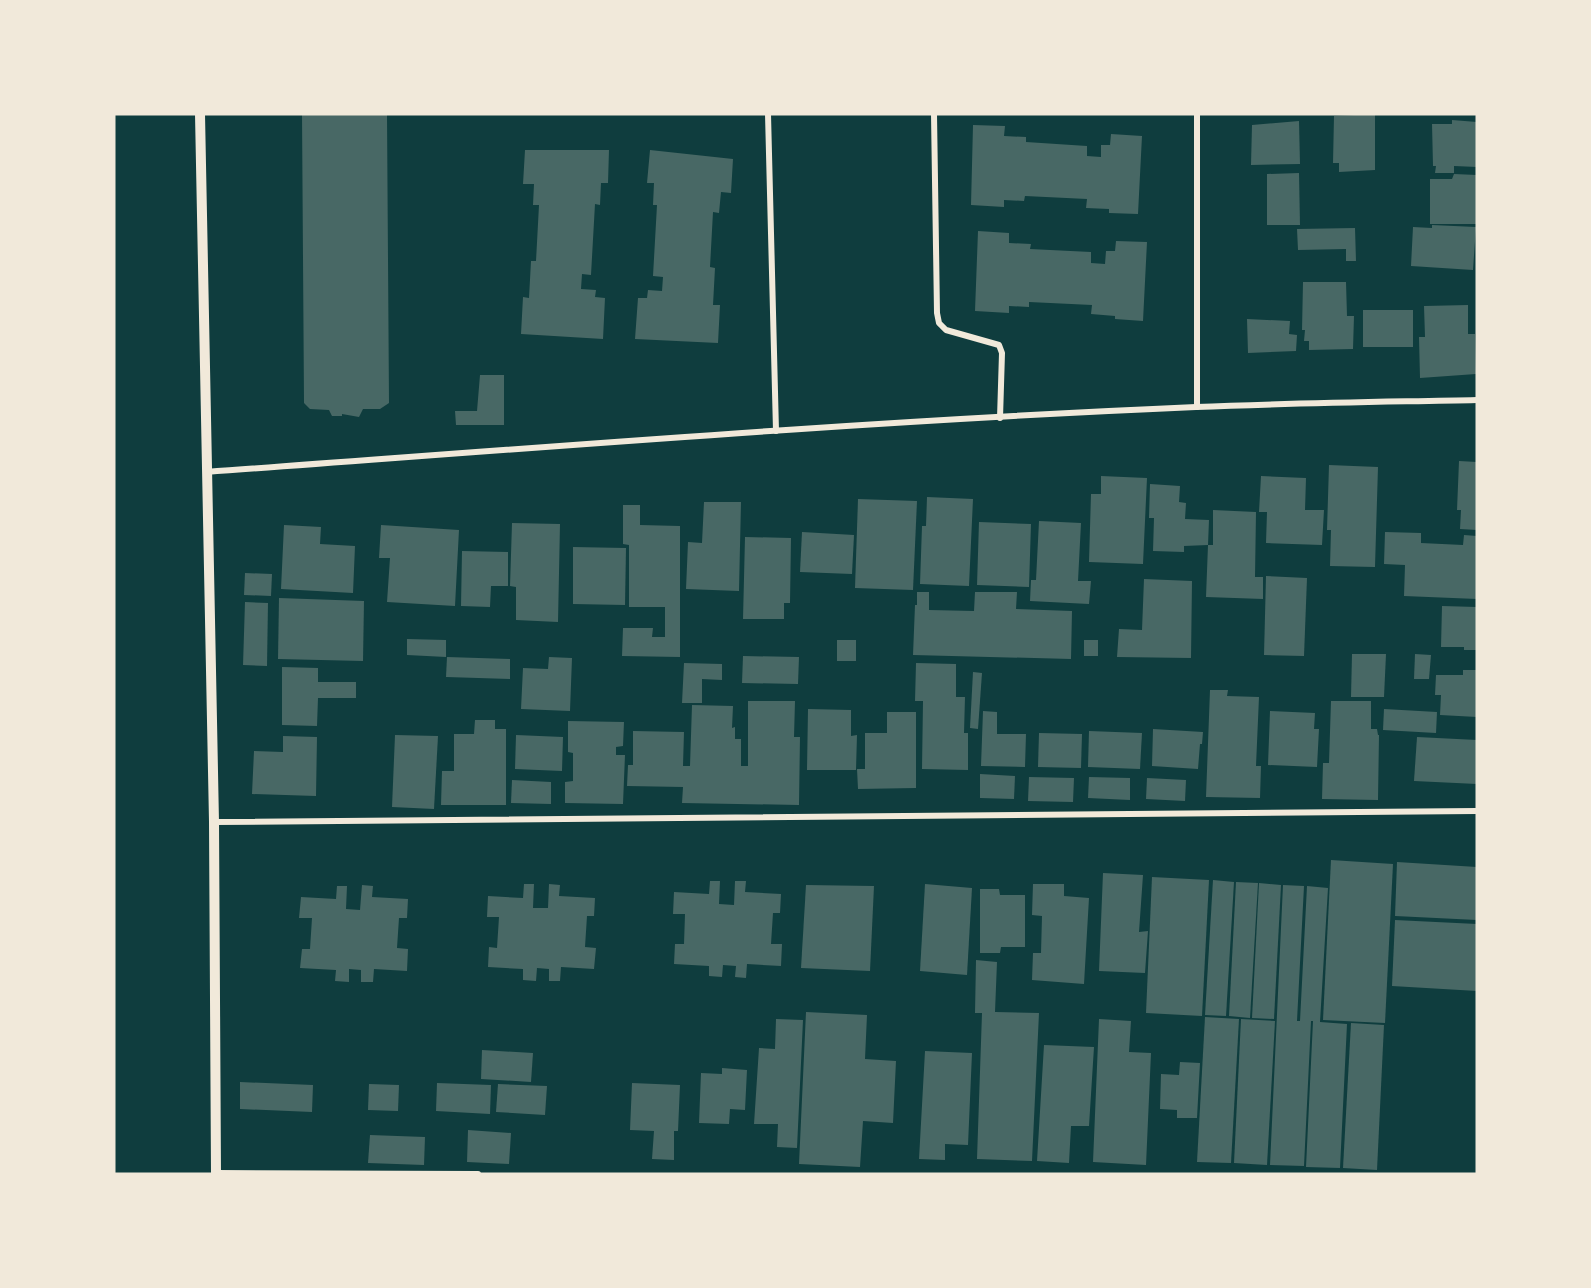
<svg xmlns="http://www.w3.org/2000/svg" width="1591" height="1288" viewBox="0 0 1591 1288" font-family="Merriweather,serif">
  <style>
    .building { fill: #486865 }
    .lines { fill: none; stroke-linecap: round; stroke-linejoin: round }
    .minor { stroke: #f1e9da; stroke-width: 6 }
    .tertiary { stroke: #f1e9da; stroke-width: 10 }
  </style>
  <rect width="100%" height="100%" fill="#0f3d3e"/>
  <g class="building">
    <path d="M 302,114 L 387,114 L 389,403 L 380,409 L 363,409 L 359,417 L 342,414 L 342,416 L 332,416 L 329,410 L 310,409 L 304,403 Z"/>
    <path d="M 1375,114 L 1375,170 L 1339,172 L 1339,163 L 1333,163 L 1334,116 Z"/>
    <path d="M 1452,120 L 1477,122 L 1477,167 L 1454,166 L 1454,173 L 1435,173 L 1436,166 L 1433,166 L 1432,124 L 1452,124 Z"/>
    <path d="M 1299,121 L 1300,164 L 1251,165 L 1252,125 Z"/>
    <path d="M 973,125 L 1005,126 L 1004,136 L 1026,137 L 1026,142 L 1087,146 L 1087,156 L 1101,157 L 1101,145 L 1110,145 L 1111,134 L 1142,136 L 1138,214 L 1109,213 L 1109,209 L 1086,208 L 1087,199 L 1025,196 L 1024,201 L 1004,200 L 1004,207 L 971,205 Z"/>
    <path d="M 525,150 L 609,150 L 608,183 L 601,183 L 600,205 L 595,204 L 591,275 L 582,274 L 581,289 L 596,290 L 595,297 L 605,298 L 603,339 L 521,334 L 523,297 L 529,298 L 531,261 L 536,261 L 539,205 L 533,205 L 534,184 L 523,184 Z"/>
    <path d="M 650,150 L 733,159 L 731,193 L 721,192 L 719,213 L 713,212 L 710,267 L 715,268 L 713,305 L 720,305 L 718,343 L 635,339 L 638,298 L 647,298 L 648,290 L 662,291 L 663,277 L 653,276 L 657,205 L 653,205 L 654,183 L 647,183 Z"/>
    <path d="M 1299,173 L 1300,225 L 1267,225 L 1267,174 Z"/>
    <path d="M 1454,174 L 1477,175 L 1477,224 L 1430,224 L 1430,179 L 1452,179 Z"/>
    <path d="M 1432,225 L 1476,227 L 1473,270 L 1411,266 L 1413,227 L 1432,228 Z"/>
    <path d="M 1355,228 L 1356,261 L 1346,261 L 1346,249 L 1298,250 L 1297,229 Z"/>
    <path d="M 978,231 L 1009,233 L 1009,243 L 1031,244 L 1030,249 L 1091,252 L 1091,263 L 1105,264 L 1106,251 L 1115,251 L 1116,241 L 1147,242 L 1143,321 L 1115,319 L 1115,316 L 1091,314 L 1092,305 L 1029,302 L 1029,307 L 1009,306 L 1009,313 L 975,311 Z"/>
    <path d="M 1303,282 L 1346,282 L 1347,316 L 1354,316 L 1353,349 L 1309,350 L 1309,341 L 1304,341 L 1305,330 L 1302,330 Z"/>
    <path d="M 1468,305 L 1468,334 L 1475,334 L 1476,374 L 1420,378 L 1419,337 L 1425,337 L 1424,306 Z"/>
    <rect x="1363" y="310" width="50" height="37"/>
    <path d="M 1247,319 L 1290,321 L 1289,334 L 1297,335 L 1296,351 L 1248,353 Z"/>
    <path d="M 480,375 L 504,375 L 504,425 L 456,425 L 455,411 L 477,411 Z"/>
    <path d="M 1459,461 L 1477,462 L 1477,530 L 1460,529 L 1461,510 L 1457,510 Z"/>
    <path d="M 1329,465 L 1378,467 L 1375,567 L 1330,566 L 1331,530 L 1327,530 Z"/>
    <path d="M 1101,476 L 1147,478 L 1143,564 L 1089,562 L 1091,494 L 1101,494 Z"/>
    <path d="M 1261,476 L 1306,478 L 1305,510 L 1324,510 L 1322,545 L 1266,543 L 1267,512 L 1259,512 Z"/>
    <path d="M 1150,484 L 1180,486 L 1179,502 L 1186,503 L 1185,519 L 1209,520 L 1208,545 L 1213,545 L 1213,510 L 1256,512 L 1255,577 L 1263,577 L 1263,599 L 1206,597 L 1208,545 L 1184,546 L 1184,552 L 1153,551 L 1154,518 L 1149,518 Z"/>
    <path d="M 927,497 L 973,499 L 969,586 L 920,584 L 922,526 L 926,526 Z"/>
    <path d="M 858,499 L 917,501 L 913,590 L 855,588 Z"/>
    <path d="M 704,502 L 741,502 L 739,591 L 686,589 L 688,542 L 702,543 Z"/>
    <path d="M 623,505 L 640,505 L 640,525 L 680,526 L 680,657 L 622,656 L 623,628 L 653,628 L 652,637 L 665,637 L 665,607 L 629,607 L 629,545 L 623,544 Z"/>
    <path d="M 1039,521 L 1081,523 L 1078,581 L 1091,581 L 1089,604 L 1030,601 L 1031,580 L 1036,580 Z"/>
    <path d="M 979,522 L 1031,524 L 1029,587 L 977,585 Z"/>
    <path d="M 512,523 L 560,524 L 558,622 L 516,620 L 516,587 L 510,586 Z"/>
    <path d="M 284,525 L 321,527 L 320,544 L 355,546 L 353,593 L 281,589 Z"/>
    <path d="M 381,525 L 459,530 L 455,606 L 387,602 L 390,558 L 379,558 Z"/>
    <path d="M 802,532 L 854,535 L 852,574 L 800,572 Z"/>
    <path d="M 1385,532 L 1421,533 L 1421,543 L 1463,545 L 1464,535 L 1477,536 L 1477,599 L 1404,596 L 1405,565 L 1384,564 Z"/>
    <path d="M 745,537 L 791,538 L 790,603 L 784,603 L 784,619 L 743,619 Z"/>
    <path d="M 573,547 L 626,548 L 625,605 L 573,604 Z"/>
    <path d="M 462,551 L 508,552 L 508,586 L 491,586 L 490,607 L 461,606 Z"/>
    <path d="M 245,573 L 272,574 L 271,596 L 244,595 Z"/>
    <path d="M 1266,576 L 1307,578 L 1304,656 L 1264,655 Z"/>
    <path d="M 1144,579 L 1192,581 L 1191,658 L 1117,657 L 1119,629 L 1142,630 Z"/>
    <path d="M 917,592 L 929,592 L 929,610 L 974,611 L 975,592 L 1017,592 L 1016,609 L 1072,611 L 1071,659 L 913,655 L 915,605 L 917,605 Z"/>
    <path d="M 279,598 L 364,601 L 363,661 L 278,659 Z"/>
    <path d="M 245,602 L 268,603 L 267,666 L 243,665 Z"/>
    <path d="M 1442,606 L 1477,607 L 1477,650 L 1464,650 L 1464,647 L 1441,647 Z"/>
    <path d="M 407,639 L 446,640 L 446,657 L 407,655 Z"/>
    <rect x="837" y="640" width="19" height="21"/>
    <rect x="1084" y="640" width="14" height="16"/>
    <path d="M 1352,654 L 1386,654 L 1384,697 L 1351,697 Z"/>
    <path d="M 1415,654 L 1431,655 L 1429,679 L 1414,679 Z"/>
    <path d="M 743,656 L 799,657 L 798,684 L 742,683 Z"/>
    <path d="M 447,657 L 510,659 L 510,679 L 446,677 Z"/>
    <path d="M 549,657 L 572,658 L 570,711 L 521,709 L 523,668 L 548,669 Z"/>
    <path d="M 684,663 L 722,664 L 722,680 L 702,679 L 702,703 L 682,703 Z"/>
    <path d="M 916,663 L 956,664 L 956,697 L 965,697 L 964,733 L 968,733 L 968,770 L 922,769 L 923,701 L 915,701 Z"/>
    <path d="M 282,667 L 318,668 L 318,682 L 356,682 L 356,698 L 318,698 L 317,726 L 282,725 Z"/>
    <path d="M 1463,670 L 1477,670 L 1477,717 L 1440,715 L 1441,695 L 1435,695 L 1436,675 L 1463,675 Z"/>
    <path d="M 973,672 L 982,673 L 978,729 L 970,728 Z"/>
    <path d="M 1210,690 L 1228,690 L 1227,696 L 1259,697 L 1256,766 L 1261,766 L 1260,798 L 1206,797 Z"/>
    <path d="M 748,701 L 795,701 L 794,737 L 800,737 L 799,805 L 682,803 L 683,787 L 627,786 L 628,765 L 633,765 L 633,731 L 684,732 L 683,766 L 690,766 L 692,705 L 733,706 L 732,728 L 735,727 L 735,739 L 741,739 L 741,766 L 748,766 Z"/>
    <path d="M 1331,701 L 1371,701 L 1371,729 L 1377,729 L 1378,735 L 1379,735 L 1378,800 L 1322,799 L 1323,763 L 1329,763 Z"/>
    <path d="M 808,709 L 851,710 L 851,736 L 857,735 L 856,770 L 807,770 Z"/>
    <path d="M 1384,709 L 1437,712 L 1436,733 L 1383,730 Z"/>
    <path d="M 983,711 L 997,712 L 997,734 L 1026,734 L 1025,767 L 981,766 Z"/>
    <path d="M 1270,711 L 1315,713 L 1314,729 L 1319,729 L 1317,767 L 1268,765 Z"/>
    <path d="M 887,712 L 916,712 L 916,788 L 858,789 L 857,769 L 865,769 L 865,733 L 887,733 Z"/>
    <path d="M 475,720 L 495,720 L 495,729 L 506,729 L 506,805 L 441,805 L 442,771 L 454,771 L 454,734 L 474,734 Z"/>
    <path d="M 568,721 L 624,722 L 623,746 L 616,747 L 616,755 L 625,755 L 623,804 L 565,803 L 565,782 L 573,781 L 573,753 L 568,752 Z"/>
    <path d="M 1153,729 L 1203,732 L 1202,744 L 1200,744 L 1198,769 L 1152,766 Z"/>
    <path d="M 1089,731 L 1142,733 L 1140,769 L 1088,767 Z"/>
    <path d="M 1039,733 L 1082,734 L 1081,768 L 1038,767 Z"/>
    <path d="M 395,735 L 438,736 L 434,809 L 392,807 Z"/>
    <path d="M 516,735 L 563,737 L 562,771 L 515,769 Z"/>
    <path d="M 283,736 L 317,737 L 316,796 L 252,794 L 254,751 L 283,752 Z"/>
    <path d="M 1417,737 L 1477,740 L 1477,784 L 1414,781 Z"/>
    <path d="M 980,774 L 1015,776 L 1014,799 L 980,798 Z"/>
    <path d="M 1029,777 L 1074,778 L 1073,802 L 1028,801 Z"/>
    <path d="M 1089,777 L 1130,778 L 1130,800 L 1088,798 Z"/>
    <path d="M 1147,778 L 1186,780 L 1185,801 L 1146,799 Z"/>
    <path d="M 512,780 L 551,782 L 551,804 L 511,803 Z"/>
    <path d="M 1331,860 L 1393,864 L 1385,1023 L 1323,1020 Z"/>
    <path d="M 1397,862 L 1477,867 L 1477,920 L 1395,916 Z"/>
    <path d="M 1103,873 L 1143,875 L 1139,932 L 1148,931 L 1145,973 L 1099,971 Z"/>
    <path d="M 1152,877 L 1209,880 L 1202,1016 L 1146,1013 Z"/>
    <path d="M 1213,880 L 1234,882 L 1226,1016 L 1205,1015 Z"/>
    <path d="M 710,881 L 720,881 L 719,904 L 734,905 L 735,881 L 746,881 L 745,892 L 781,894 L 780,913 L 773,913 L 771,944 L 782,944 L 781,966 L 747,964 L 746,978 L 735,977 L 736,966 L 723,965 L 722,977 L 709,976 L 709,966 L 674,964 L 675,944 L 684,944 L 685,914 L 673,914 L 674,892 L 709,894 Z"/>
    <path d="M 1236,882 L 1258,883 L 1250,1018 L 1229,1016 Z"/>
    <path d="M 1259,883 L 1281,885 L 1274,1019 L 1252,1018 Z"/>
    <path d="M 524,884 L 534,884 L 533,908 L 548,908 L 549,884 L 560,885 L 559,896 L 595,898 L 594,916 L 587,916 L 585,947 L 596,948 L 594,969 L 561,967 L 560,981 L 549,981 L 549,969 L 537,968 L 536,981 L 523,980 L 523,969 L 488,967 L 489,947 L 497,948 L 499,917 L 487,917 L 488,896 L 523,898 Z"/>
    <path d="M 925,884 L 972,888 L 967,975 L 920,971 Z"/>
    <path d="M 1033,884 L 1064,884 L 1064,896 L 1089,898 L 1084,984 L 1032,980 L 1033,953 L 1041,953 L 1042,916 L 1032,915 Z"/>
    <path d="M 362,885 L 373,886 L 372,897 L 408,899 L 407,918 L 399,918 L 397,948 L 408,949 L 407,971 L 374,969 L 373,982 L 361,982 L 361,970 L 349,969 L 349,982 L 335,981 L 336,970 L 300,968 L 302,949 L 310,949 L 312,918 L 299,918 L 301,897 L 336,899 L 337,886 L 347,886 L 346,909 L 360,910 Z"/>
    <path d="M 806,885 L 874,886 L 870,971 L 801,968 Z"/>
    <path d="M 1283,885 L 1304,886 L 1297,1021 L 1300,1021 L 1307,886 L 1328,888 L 1320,1022 L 1347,1024 L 1340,1168 L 1306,1167 L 1313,1021 L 1311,1021 L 1304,1166 L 1270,1165 Z"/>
    <path d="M 980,889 L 999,889 L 1000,895 L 1025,895 L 1025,947 L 1001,947 L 1000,953 L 980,953 Z"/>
    <path d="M 1395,920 L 1477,924 L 1477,991 L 1392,986 Z"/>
    <path d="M 976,960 L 997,962 L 995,1012 L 1039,1013 L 1032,1161 L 977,1159 L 982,1013 L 975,1013 Z"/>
    <path d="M 806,1012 L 867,1015 L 865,1059 L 896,1061 L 893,1123 L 863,1121 L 860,1167 L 799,1164 Z"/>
    <path d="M 1205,1017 L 1239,1019 L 1231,1163 L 1197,1162 Z"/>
    <path d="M 776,1019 L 803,1020 L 797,1148 L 777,1147 L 778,1124 L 754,1124 L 759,1048 L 775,1049 Z"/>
    <path d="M 1099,1019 L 1131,1021 L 1129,1052 L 1151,1053 L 1146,1165 L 1093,1162 Z"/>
    <path d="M 1241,1019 L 1275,1021 L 1267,1165 L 1234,1163 Z"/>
    <path d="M 1351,1023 L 1384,1025 L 1377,1170 L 1343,1168 Z"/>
    <path d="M 1044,1045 L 1094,1047 L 1089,1126 L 1071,1126 L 1069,1163 L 1037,1161 Z"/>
    <path d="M 482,1050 L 533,1053 L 531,1082 L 481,1079 Z"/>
    <path d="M 925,1051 L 972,1053 L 968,1145 L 945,1144 L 945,1160 L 919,1159 Z"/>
    <path d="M 1180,1062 L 1200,1063 L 1197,1118 L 1177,1118 L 1177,1110 L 1160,1109 L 1161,1074 L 1179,1075 Z"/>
    <path d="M 722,1068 L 747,1070 L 745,1110 L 730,1109 L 729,1124 L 699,1123 L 701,1073 L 722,1074 Z"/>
    <path d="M 240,1082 L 313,1085 L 312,1112 L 240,1109 Z"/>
    <path d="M 437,1083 L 491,1085 L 490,1114 L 436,1111 Z"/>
    <path d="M 632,1083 L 680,1085 L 678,1131 L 674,1131 L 674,1160 L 652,1159 L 654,1131 L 630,1130 Z"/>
    <path d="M 369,1084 L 399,1085 L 398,1111 L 368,1110 Z"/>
    <path d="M 498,1084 L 547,1086 L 545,1115 L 496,1112 Z"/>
    <path d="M 468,1130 L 511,1133 L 509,1164 L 467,1162 Z"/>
    <path d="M 370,1135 L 425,1137 L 424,1165 L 368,1163 Z"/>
  </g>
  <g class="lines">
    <g class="minor">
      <path d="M 768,114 L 776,431"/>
      <path d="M 934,114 L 937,313 L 939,323 L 946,330 L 999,345 L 1002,353 L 1000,418"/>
      <path d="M 1197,407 L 1197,114"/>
      <path d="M 206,472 C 536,448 866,421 1196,407 C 1289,403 1383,402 1477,400"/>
      <path d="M 214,822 L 1477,811"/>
      <path d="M 216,1173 L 478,1174"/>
    </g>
    <path class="tertiary" d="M 200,114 L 214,822 L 216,1174"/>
  </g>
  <rect width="1591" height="1288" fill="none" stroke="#f1e9da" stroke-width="231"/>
</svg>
